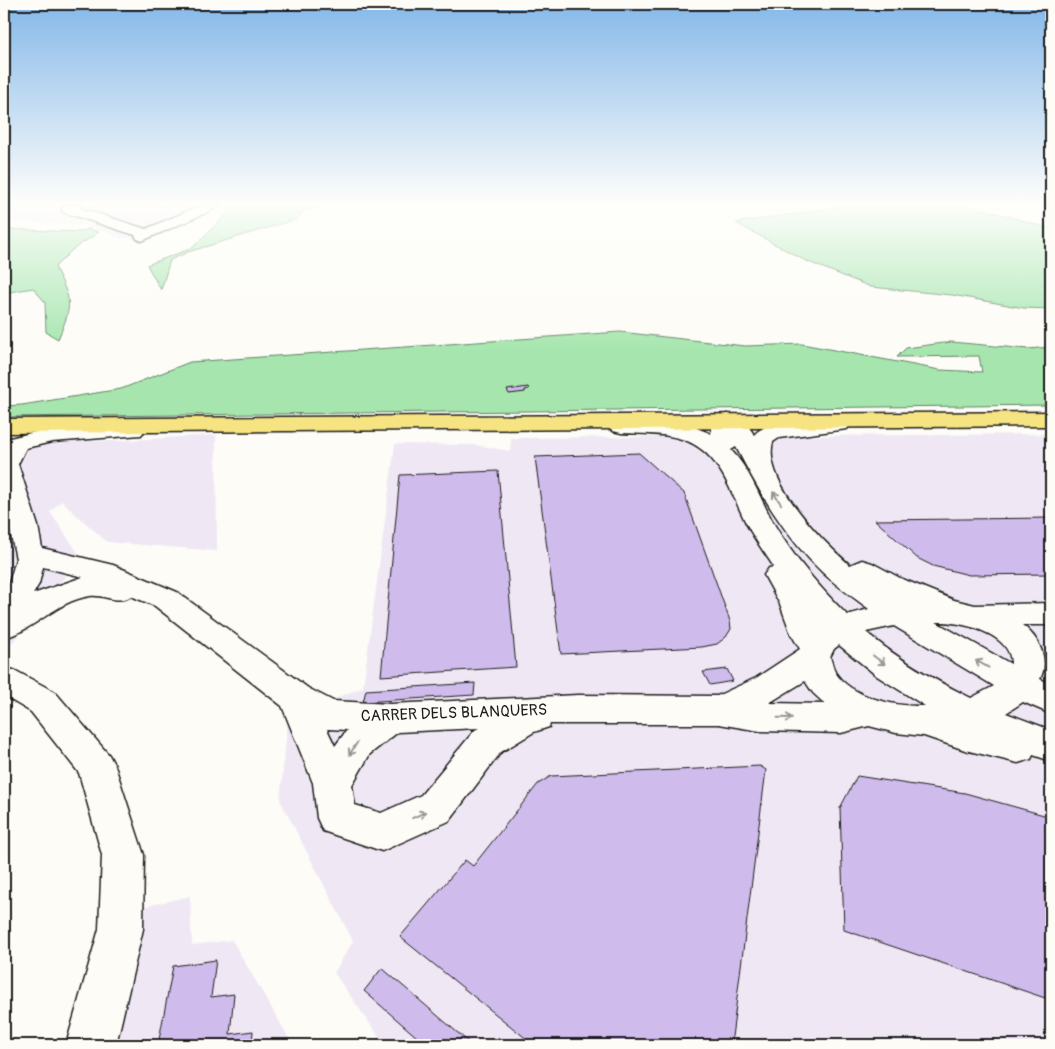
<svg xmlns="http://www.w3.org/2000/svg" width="1055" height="1049" viewBox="0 0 1055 1049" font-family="Pangolin,sans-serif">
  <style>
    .built { fill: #efe8f4 }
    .green { fill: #a6e6ae; stroke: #618165 }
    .building { fill: #cfbbec; stroke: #1c1c1c }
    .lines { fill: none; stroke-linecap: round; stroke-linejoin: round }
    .minor-casing { stroke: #1c1c1c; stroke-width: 3 }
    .major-casing { stroke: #1c1c1c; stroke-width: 3 }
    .minor { fill: #fdfcf7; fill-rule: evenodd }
    .major { fill: #f6e381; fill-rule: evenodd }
    .oneway { stroke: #989794 }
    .labels { text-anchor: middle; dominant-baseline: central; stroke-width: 4; stroke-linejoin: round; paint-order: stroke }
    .near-street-label { font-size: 16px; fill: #1c1c1c; stroke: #fdfcf7 }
  </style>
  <rect width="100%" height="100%" fill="#fdfcf7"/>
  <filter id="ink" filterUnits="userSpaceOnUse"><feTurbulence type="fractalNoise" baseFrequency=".02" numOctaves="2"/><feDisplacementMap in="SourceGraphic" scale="10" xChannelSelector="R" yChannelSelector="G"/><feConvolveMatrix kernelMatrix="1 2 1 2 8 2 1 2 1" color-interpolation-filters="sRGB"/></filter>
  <g filter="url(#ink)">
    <g class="built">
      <path d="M 4,205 L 218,205 L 143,239 L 123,239 L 87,225 L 4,221 Z"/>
      <path d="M 1051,434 L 1051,1045 L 385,1045 L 334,973 L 353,941 L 280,800 L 288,718 L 363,687 L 395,444 L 475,445 L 510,451 L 511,438 Z"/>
      <path d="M 216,435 L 217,551 L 107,542 L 61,501 L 50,512 L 81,557 L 4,653 L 4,447 L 28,447 L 51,441 L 112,441 Z"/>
      <path d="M 190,896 L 192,945 L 232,940 L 293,1045 L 81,1045 L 103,959 L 104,916 Z"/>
    </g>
    <g class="green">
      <path d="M 236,205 L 324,205 L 302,212 L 297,219 L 188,252 L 170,260 L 161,290 L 147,265 L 192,248 Z"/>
      <path d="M 852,205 L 961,205 L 987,210 L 1051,229 L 1051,309 L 1024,308 L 952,295 L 871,287 L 806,261 L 736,223 Z"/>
      <path d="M 4,229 L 79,232 L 89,229 L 99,232 L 72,250 L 55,267 C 71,301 74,302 58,339 L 46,332 L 45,302 L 33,288 L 4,293 Z"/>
      <path d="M 620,332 L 745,346 L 802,344 L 940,370 L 982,372 L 979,356 L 897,357 L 906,348 L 951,342 L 1028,349 L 1051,347 L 1051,405 L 4,417 L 4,406 L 22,405 L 121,389 L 190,362 Z"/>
    </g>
    <g class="building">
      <path d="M 528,387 L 529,389 L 525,390 L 525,392 L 509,394 L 507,390 Z"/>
      <path d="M 639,453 L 684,493 L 730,621 L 731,629 L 726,637 L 717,644 L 702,647 L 561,654 L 535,457 Z"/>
      <path d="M 498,471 L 516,667 L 381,676 L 400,475 Z"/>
      <path d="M 1051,518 L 1051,574 L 969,575 L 933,566 L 917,558 L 875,520 Z"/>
      <path d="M 727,669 L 733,681 L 710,685 L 703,672 Z"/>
      <path d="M 475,683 L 474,695 L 363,702 L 366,690 Z"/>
      <path d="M 760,766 L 766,770 L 731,1045 L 534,1045 L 400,937 L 465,860 L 473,866 L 538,784 L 551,776 Z"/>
      <path d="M 857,776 L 965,793 L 1051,817 L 1051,1000 L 844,930 L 840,808 Z"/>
      <path d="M 216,960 L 211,997 L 234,994 L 230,1034 L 253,1031 L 252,1045 L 158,1045 L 173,966 Z"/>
      <path d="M 382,968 L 472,1045 L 426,1045 L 364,991 Z"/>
    </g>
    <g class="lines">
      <g class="minor-casing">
        <g id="minor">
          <path d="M 66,205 L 82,205 L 80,208 L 146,229 L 202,205 L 219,205 L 217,208 L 142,241 L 137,239 L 135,235 L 63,212 L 61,209 Z"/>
          <path d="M 728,414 C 740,417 748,424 754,435 C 766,419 829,414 847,419 L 851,424 L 847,429 L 779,438 L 773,442 C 762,481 823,542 850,565 L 862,560 L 872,563 L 900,578 L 954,600 L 975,605 L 1051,603 L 1051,625 L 1022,625 C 1039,637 1050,660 1040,679 L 1051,684 L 1051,714 L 1023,702 L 1006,713 L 1051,730 L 1051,761 L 1033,755 L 1031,759 L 1018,763 L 965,750 L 924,736 L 896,733 L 869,726 L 841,733 L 760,731 L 719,724 L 550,724 L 549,727 L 534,732 L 501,752 L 449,821 L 382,851 L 323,831 L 317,818 L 313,783 L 282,706 L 155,606 L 131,596 C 118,605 104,594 90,596 C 56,601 35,630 4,638 L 4,592 L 9,583 L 16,559 L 4,502 L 4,444 L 10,438 L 52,428 L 133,423 L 141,425 L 145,430 L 141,435 L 52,442 L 26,448 L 18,464 L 38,526 L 42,548 L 113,565 L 177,592 L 308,688 L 333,701 L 390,704 L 578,695 L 717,696 L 756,678 L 800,649 L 791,634 L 780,604 L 764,575 L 769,568 L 774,567 C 764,552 753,537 745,521 C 729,488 718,448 678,438 C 660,433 640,434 621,433 L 613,431 L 609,426 L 613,421 C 639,415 687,422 711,434 L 712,427 L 720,416 ZM 736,447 C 759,492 786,538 823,573 C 837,586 853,597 869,609 L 847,615 C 820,588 793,557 774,524 C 760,499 751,471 731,450 ZM 43,567 L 83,577 L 33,594 L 39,584 ZM 936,622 C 960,621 1012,633 1011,664 ZM 894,626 L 994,686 L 971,698 C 934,680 897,659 866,632 ZM 839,645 L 877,676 L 925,706 C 897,707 851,698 835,672 C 833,668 832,662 830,657 L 834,649 ZM 805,681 L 813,693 L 825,704 L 769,703 ZM 479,728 L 475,730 L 421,795 L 381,813 L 355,805 L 352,785 L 370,754 L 398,732 ZM 327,729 L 328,729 L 347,730 L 335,746 Z"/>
          <path d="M 4,667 L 16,671 L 55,692 L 109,755 L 115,766 L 144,855 L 143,929 L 116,1045 L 66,1045 L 99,929 L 102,855 L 79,773 L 31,712 L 4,696 Z"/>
        </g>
      </g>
      <g class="major-casing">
        <path id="major" d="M 1051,412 L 1051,426 L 4,433 L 4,419 Z"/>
      </g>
      <use href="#minor" class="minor"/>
      <use href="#major" class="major"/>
    </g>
    <defs><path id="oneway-shaft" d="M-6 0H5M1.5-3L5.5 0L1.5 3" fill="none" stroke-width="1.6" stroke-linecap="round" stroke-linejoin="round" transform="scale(1.25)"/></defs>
    <g class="oneway">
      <use href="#oneway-shaft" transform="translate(777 498) rotate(-124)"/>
      <use href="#oneway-shaft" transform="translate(879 660) rotate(37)"/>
      <use href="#oneway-shaft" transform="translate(982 664) rotate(-151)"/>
      <use href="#oneway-shaft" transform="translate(785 718) rotate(1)"/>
      <use href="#oneway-shaft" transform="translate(353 749) rotate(123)"/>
      <use href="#oneway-shaft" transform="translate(419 815) rotate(-25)"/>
    </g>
  </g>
  <linearGradient id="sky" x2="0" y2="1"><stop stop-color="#85b8e9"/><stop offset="0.58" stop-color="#fefefb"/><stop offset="1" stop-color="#fefefb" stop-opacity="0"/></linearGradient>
  <rect width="1055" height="351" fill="url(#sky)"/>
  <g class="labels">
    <g class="near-street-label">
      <text transform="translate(454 713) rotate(-2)">CARRER DELS BLANQUERS</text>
    </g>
  </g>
  <rect width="1055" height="1049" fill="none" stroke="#fdfcf7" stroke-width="20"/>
  <rect x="10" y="10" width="1035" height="1029" fill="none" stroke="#1c1c1c" stroke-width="2" filter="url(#ink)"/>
</svg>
